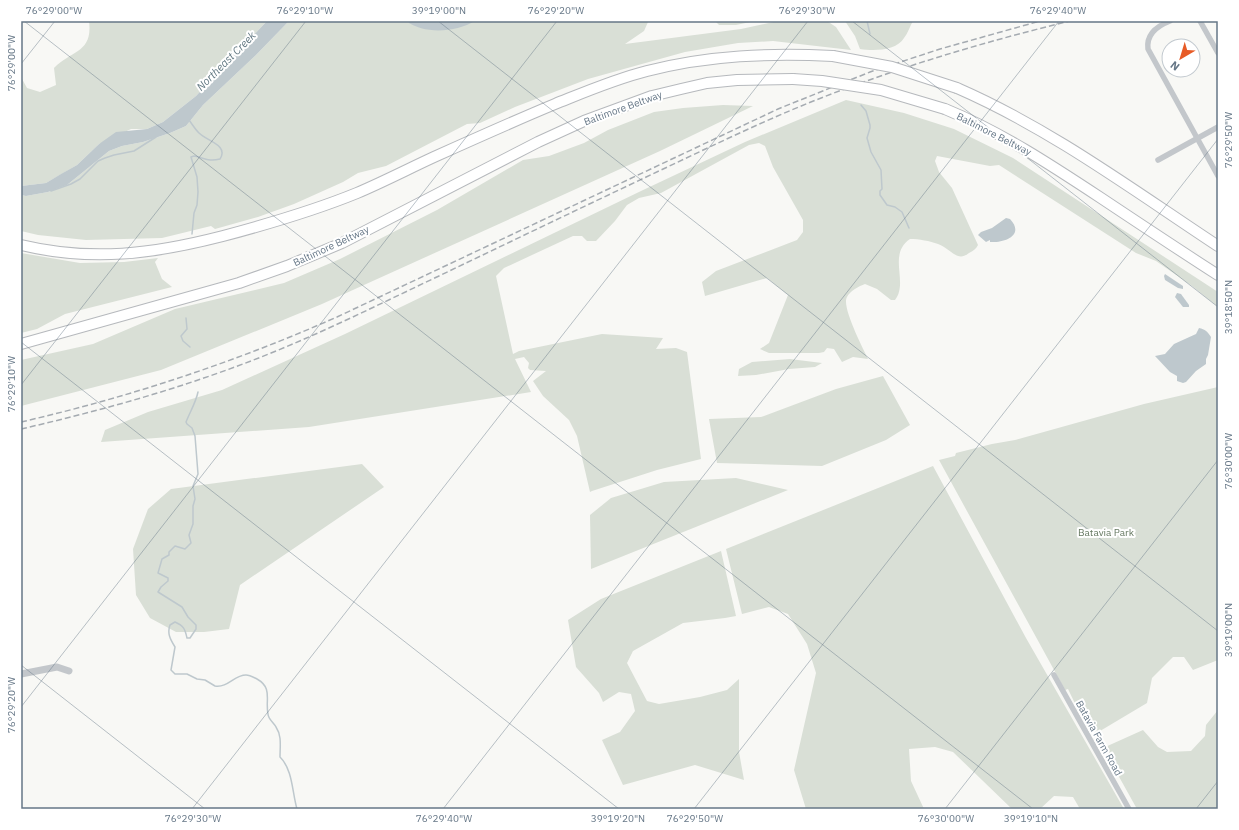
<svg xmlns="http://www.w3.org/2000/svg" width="1239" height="830" viewBox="0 0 1239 830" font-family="'IBM Plex Sans',sans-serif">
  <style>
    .green { fill: #d9dfd6 }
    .water { fill: #bec8cd }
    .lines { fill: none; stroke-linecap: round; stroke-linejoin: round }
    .stream { stroke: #bec8cd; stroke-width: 1.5 }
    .motorway-casing { stroke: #b6b9bd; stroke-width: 12 }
    .minor { stroke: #c3c7cb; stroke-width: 5.5 }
    .tertiary { stroke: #c3c7cb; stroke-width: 7 }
    .motorway { stroke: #fff; stroke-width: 10 }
    .rail { stroke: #a5abb1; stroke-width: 1.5; stroke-dasharray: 6 3; stroke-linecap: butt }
    .motorway-bridge-casing { stroke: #b6b9bd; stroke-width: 12; stroke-linecap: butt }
    .motorway-bridge { stroke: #fff; stroke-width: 10 }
    .ticks { fill: none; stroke: #667787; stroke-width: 1; stroke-opacity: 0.45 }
    .labels { text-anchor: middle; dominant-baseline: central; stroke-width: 4; stroke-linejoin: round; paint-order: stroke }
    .street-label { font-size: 10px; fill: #667787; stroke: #fff }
    .park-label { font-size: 10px; fill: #657861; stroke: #fff }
    .water-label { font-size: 11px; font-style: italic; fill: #627882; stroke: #fff }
    .neatline { fill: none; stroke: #667787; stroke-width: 1.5 }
    .ticks-label { font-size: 10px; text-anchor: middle; fill: #667787 }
  </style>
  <rect width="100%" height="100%" fill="#f8f8f5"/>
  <g class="green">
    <path d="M 89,21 L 267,21 L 196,96 L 163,122 L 147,129 L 131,129 L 99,144 L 77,165 L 46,183 L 21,186 L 21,77 L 27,88 L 40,92 L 56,85 L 54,68 C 72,50 93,53 89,21 Z"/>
    <path d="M 289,21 L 406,21 L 409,23 L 413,21 L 650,21 L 648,22 L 644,31 L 625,44 L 741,29 L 778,21 L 827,21 L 836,27 L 851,50 L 773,41 L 738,43 L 685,52 L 588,79 L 515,107 L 480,123 L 467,124 L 386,166 L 358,173 L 343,182 L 294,204 L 258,217 L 215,229 L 211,226 L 162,238 L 86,240 L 38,235 L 21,231 L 21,195 L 26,196 L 48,192 L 67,185 L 109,151 L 122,146 L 143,142 L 170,133 L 186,126 L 203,105 L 256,55 Z"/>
    <path d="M 715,21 L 755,21 L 736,25 L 719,25 Z"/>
    <path d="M 845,21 L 913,21 C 910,26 908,33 904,38 C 896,51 874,51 860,49 L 855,36 Z"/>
    <path d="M 846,100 L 904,113 L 954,129 L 1013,158 L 1218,292 L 1218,307 L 1192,286 L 1156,261 L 1136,253 L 999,165 L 990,166 L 937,156 L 935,161 L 939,172 L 952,188 L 978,245 C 976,249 973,251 969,253 C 957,263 950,248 938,244 C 930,241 919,239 910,239 C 887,255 909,282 895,300 L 891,300 L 877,289 L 865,284 C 859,286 850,291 847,297 C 841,306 863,348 868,359 L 853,357 L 842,362 L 834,349 L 827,348 L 824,352 L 819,353 L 769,353 L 760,349 L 769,343 L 788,295 L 767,278 L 705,296 L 702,282 L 716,271 L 797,240 L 803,232 L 803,220 L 773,167 L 765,146 L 759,143 L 749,145 L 661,193 L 639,198 L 627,205 L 615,221 L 596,241 L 587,241 L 582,236 L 573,236 L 504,268 L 496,276 L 513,354 L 519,351 L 602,334 L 663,338 L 656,349 L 676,348 L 687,352 L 701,459 L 657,470 L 592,491 L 590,492 L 577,436 L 569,420 L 543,396 L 533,381 L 546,371 L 530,370 L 528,368 L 529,363 L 524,357 L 515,359 L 531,392 L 309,427 L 101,442 L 105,430 L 148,412 L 222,390 L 345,334 L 641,191 L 745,142 Z"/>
    <path d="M 723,105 L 753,106 L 660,151 L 322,304 L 161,370 L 21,406 L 21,360 L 93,344 L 175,309 L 284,283 L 340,259 L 437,210 L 523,160 L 549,156 L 584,143 L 608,130 L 654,112 L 683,108 Z"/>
    <path d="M 21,253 L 80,263 L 124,262 L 158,258 L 155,262 L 162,279 L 172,287 L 65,314 L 37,329 L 21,333 Z"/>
    <path d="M 790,359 L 822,363 L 815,367 L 789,369 L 756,375 L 738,376 L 739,369 L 752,362 Z"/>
    <path d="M 883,376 L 910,425 L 886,440 L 822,466 L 717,463 L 709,419 L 761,417 L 836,389 Z"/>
    <path d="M 1218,387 L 1218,660 L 1193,670 L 1184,657 L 1173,657 L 1152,678 L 1147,703 L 1095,734 L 1084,722 L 1068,689 L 1065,690 L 939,460 L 955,456 L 956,453 L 992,444 L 1015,440 L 1144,404 Z"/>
    <path d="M 362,464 L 384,487 L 240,585 L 229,629 L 204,632 L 176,632 L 150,618 L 136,595 L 133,549 L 148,509 L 171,489 Z"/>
    <path d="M 933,466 L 1026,638 L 1124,809 L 1080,809 L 1073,797 L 1054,796 L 1040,809 L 1012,809 L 953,752 L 935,747 L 909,749 L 911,781 L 924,809 L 806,809 L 794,770 L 816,673 L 807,644 L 788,614 L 769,607 L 742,614 L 726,549 Z"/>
    <path d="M 736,478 L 788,490 L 591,569 L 590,515 L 611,498 L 664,482 Z"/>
    <path d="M 721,551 L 736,616 L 725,618 L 683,623 L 633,651 L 627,663 L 647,701 L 659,704 L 700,697 L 727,690 L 739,679 L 739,752 L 744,780 L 695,765 L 623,785 L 602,740 L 620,732 L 635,711 L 631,694 L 619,692 L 603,702 L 599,693 L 576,667 L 568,620 L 601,599 Z"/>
    <path d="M 1218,710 L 1218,809 L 1137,809 L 1103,748 L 1143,730 L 1158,747 L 1167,752 L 1191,751 L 1205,736 L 1206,725 Z"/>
  </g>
  <g class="water">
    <path d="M 267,21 L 289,21 L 256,55 L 203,105 L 186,126 L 170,133 L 143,142 L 122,146 L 109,151 L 67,185 L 48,192 L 26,196 L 21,195 L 21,186 L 46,183 L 61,174 L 77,165 L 99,144 L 116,132 L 147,129 L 163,122 L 196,96 Z"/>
    <path d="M 406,21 L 475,21 C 456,32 425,35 406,21 Z"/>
    <path d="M 1006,218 L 1010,219 C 1025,235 1005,243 990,242 L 990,240 L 986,242 L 978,235 L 981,232 L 992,228 Z"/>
    <path d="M 1165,274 L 1183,286 L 1183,289 L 1178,288 L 1165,280 L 1164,276 Z"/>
    <path d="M 1177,293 L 1181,294 L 1189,305 L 1189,307 L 1183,307 L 1175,297 Z"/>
    <path d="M 1199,328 C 1205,329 1208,332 1211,337 L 1208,355 L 1206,359 L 1206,364 L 1196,371 L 1186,382 L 1183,383 L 1177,381 L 1177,376 L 1170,372 L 1155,356 L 1165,354 L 1174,344 L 1196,334 Z"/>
  </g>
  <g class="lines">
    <g class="stream">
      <path d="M 867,21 L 870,34"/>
      <path d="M 861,105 L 866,111 L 870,125 L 870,128 L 867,138 L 871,152 L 881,170 L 882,189 L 880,191 L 880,195 L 887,205 L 895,207 L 902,212 L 909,228"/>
      <path d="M 189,120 C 192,124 195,129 199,133 C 207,141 229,145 220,159 C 208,162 205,158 194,156 L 191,157 L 197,177 L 198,192 L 197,205 L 194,213 L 192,234"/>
      <path d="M 51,191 L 71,184 L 80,179 L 98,161 L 105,158 L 114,155 L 134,151 L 156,137"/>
      <path d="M 186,318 L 187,329 L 181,336 L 183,341 L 190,347"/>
      <path d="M 198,392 C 196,402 190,412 186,422 L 187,424 L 192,428 L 195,436 L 198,474 L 193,486 L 195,499 L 193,506 L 193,524 L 189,535 L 191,543 L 185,549 L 175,546 L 169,552 L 169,555 L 162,559 L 158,573 L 168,578 L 168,581 L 161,587 L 158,592 L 182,607 L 188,617 L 196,625 L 196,629 L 190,638 L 187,638 C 185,629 184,626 175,622 L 170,625 C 167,633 170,639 175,647 L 171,670 L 175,674 L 187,674 L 197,679 L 205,680 L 215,686 C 228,688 234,675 246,675 C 250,675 253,677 257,679 C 273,688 265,700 268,714 C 268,719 274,723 276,727 C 282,736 280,746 280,757 C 293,770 292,792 297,809"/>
    </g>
    <g class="motorway-casing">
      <g id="motorway">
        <path d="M 957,88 C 1051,129 1133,190 1218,246"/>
        <path d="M 945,109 C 1001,132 1051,165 1101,198 C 1140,224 1179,250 1218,275"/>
        <path d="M 21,245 C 92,262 153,254 223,236 C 268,224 313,211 357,193 C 383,182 408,169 434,157 C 474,139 514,121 555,104 C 585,92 615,79 647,71 C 710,55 769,53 833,56"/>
        <path d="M 21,344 L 239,283 L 287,266 L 342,243 L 538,142 L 584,121 L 652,96 L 681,89 L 707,83 L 737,80 L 793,79"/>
      </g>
    </g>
    <g class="minor">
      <path d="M 1170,21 C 1157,26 1146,34 1148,49 L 1218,176"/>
      <path d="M 1200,21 L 1218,53"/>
      <path d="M 1158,160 L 1218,127"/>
      <path d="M 1054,675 L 1129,809"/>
    </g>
    <path class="tertiary" d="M 21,674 L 57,667 L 69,671"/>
    <use href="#motorway" class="motorway"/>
    <g class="rail">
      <path d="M 21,422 C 130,397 235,362 337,317 L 778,109 L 870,72 L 940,49 L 1040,21"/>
      <path d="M 21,429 C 108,409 193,385 276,351 C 332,328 386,301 441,275 C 514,240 587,205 661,170 C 712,146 763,121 816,100 C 899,67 984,42 1070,21"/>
    </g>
    <g class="motorway-bridge-casing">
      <g id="motorway-bridge">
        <path d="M 833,56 L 892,67 L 957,88"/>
        <path d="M 793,79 L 822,81 L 881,90 L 945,109"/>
      </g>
    </g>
    <use href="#motorway-bridge" class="motorway-bridge"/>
  </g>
  <path class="ticks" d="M 24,21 L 1033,809M 438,21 L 1218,631M 852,21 L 1218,307M 21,64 L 55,21M 21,342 L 619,809M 21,385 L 306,21M 21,665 L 205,809M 21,707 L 557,21M 192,809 L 808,21M 443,809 L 1059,21M 694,809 L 1218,139M 945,809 L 1218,460M 1196,809 L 1218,781"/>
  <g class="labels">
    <g class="street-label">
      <text transform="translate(623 108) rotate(-20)">Baltimore Beltway</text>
      <text transform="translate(994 134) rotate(27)">Baltimore Beltway</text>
      <text transform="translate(331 246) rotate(-25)">Baltimore Beltway</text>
      <text transform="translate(1099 738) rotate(61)">Batavia Farm Road</text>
    </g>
    <g class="park-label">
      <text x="1106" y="532">Batavia Park</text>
    </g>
    <g class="water-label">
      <text transform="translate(226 61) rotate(-45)">Northeast Creek</text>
    </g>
  </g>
  <rect width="1239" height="830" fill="none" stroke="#ffffff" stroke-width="44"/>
  <g transform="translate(1181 58) rotate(218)"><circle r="19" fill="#ffffff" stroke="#c2c9cf"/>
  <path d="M0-3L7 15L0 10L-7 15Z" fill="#e75b26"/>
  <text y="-6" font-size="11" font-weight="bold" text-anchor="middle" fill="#667787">N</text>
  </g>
  <rect x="22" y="22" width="1195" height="786" class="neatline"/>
  <g class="ticks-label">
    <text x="54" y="14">76°29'00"W</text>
    <text x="305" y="14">76°29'10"W</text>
    <text x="439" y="14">39°19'00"N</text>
    <text x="556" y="14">76°29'20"W</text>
    <text x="807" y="14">76°29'30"W</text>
    <text x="1058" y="14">76°29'40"W</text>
    <text transform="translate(11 63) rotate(-90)" y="4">76°29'00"W</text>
    <text transform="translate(1228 140) rotate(-90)" y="4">76°29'50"W</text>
    <text transform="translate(1228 307) rotate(-90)" y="4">39°18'50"N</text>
    <text transform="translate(11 384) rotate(-90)" y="4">76°29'10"W</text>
    <text transform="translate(1228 461) rotate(-90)" y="4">76°30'00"W</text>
    <text transform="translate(1228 630) rotate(-90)" y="4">39°19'00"N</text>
    <text transform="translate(11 705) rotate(-90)" y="4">76°29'20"W</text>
    <text x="193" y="822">76°29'30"W</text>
    <text x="444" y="822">76°29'40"W</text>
    <text x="618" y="822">39°19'20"N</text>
    <text x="695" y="822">76°29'50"W</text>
    <text x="946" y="822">76°30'00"W</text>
    <text x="1031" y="822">39°19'10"N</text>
  </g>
</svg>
